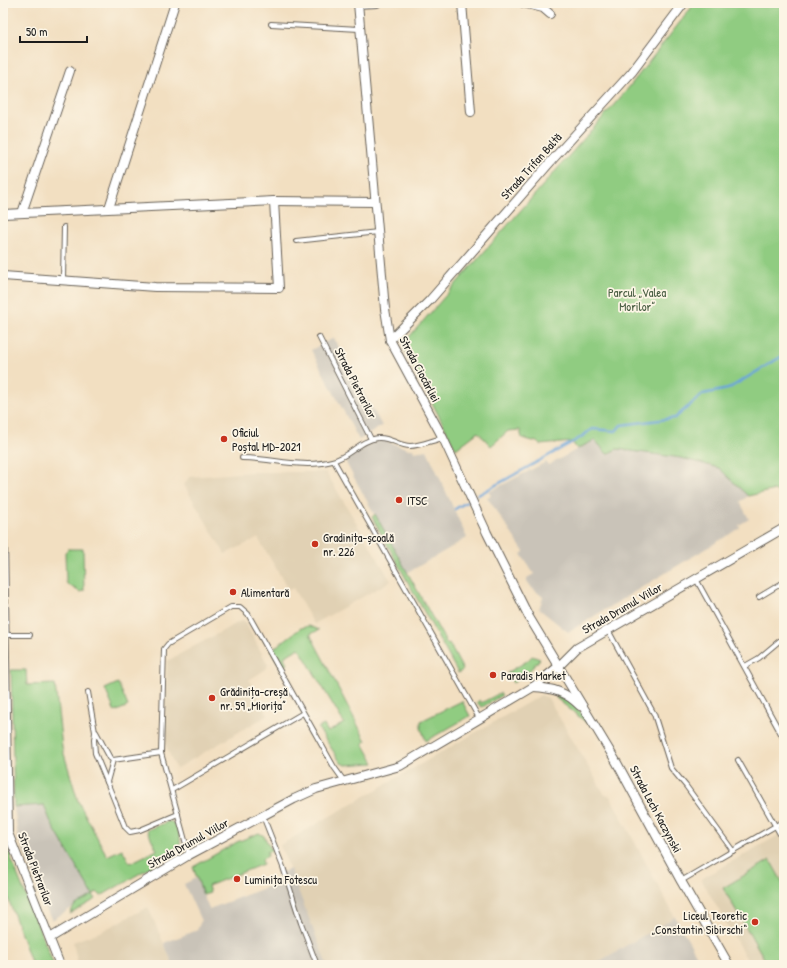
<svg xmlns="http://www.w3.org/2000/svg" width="787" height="968" viewBox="0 0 787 968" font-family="'Patrick Hand',sans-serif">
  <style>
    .built { fill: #e1d1b4 }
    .industrial { fill: #c9c3b8 }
    .green { fill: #90cc81; stroke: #56744e }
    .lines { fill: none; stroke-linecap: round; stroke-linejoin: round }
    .stream { stroke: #6ba4da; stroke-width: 2.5 }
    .service-casing { stroke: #676056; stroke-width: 6 }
    .minor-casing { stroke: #676056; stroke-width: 10 }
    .service { stroke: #fff; stroke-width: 4 }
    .minor { stroke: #fff; stroke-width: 8 }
    .poi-dot { fill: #c8321e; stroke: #fcf5e5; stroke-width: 1.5 }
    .labels { text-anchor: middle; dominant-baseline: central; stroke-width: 3.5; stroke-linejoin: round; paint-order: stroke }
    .street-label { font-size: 12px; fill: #1c1c1c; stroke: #fcf5e5 }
    .park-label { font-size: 12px; fill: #455a3f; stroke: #fcf5e5 }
    .poi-label { font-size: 12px; fill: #1c1c1c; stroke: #fcf5e5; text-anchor: start }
  </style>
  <rect width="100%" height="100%" fill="#fcf5e5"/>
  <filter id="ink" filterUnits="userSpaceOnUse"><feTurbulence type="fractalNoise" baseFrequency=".025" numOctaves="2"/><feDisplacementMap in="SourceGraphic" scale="8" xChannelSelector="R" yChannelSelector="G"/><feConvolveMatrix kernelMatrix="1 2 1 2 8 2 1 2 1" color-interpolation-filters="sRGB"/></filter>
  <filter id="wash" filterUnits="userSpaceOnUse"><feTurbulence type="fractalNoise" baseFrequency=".012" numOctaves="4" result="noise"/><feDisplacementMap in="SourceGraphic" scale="16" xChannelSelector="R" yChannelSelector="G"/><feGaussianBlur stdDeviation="0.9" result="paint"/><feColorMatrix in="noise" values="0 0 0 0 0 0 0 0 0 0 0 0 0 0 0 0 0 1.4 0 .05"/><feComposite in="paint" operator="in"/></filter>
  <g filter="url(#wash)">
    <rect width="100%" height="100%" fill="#f2dfc1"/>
    <g class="built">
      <path d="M 252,472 L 326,472 L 391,581 L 314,624 L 293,588 L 289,590 L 258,538 L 225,554 L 184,485 L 189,477 Z"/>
      <path d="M 241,621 L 245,622 L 268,665 L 266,669 L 249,680 L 268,715 L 176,769 L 164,741 L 167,661 Z"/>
      <path d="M 541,695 L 548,698 L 605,795 L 610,796 L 675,917 L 593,965 L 327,965 L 280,845 Z"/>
      <path d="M 784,832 L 784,965 L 750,965 L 701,879 Z"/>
      <path d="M 148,907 L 173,965 L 78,965 L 73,942 L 102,931 Z"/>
    </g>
    <g class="industrial">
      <path d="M 334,338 L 382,426 L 359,440 L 311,350 Z"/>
      <path d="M 377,440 L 383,440 L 409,449 L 413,449 L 414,452 L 427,450 L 467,538 L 407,573 L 346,463 L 349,457 Z"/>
      <path d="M 595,440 L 607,454 L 617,449 L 681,458 L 719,468 L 748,496 L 740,502 L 749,519 L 739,525 L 740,528 L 568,632 L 539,609 L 543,597 L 532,588 L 527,581 L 527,578 L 534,574 L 521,554 L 524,552 L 487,497 L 491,496 L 489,492 L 546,462 L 548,465 Z"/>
      <path d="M 44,805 L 52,825 L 93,895 L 52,920 L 43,903 L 18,836 L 14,807 Z"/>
      <path d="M 290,869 L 327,965 L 173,965 L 164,943 L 197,930 L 201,921 L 184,884 L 196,878 L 209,909 L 283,881 L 280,873 Z"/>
      <path d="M 675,917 L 702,965 L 593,965 Z"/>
    </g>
    <g class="green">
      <path d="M 695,3 L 784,3 L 784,491 L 779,494 L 775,490 L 748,496 L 719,468 L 681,458 L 617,449 L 607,454 L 595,440 L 577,449 L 572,442 L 540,445 L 537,442 L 522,438 L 520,430 L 508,431 L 491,446 L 478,432 L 456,449 L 404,349 L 409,337 L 626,91 Z"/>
      <path d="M 375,514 L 447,644 L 449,643 L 463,670 L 458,673 L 372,517 Z"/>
      <path d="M 68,549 L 83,549 L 84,591 L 80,592 L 67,584 L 66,581 L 65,552 Z"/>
      <path d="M 309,626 L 319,630 L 310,634 L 366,741 L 363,743 L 374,763 L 346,765 L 341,763 L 318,728 L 324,725 L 328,732 L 344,723 L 299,648 L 284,657 L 287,664 L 281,667 L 272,651 L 274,648 L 301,628 Z"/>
      <path d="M 532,656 L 540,659 L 530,670 L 513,683 L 507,673 L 527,661 Z"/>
      <path d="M 11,670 L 26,670 L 27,685 L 55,684 L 62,747 L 78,801 L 107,856 L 122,849 L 130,863 L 157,850 L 147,830 L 170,821 L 177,826 C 180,839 184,844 173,854 L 101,896 L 97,892 L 93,895 L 96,899 L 70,914 L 74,906 L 93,895 L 52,825 L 44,805 L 14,807 Z"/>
      <path d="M 118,683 L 128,706 L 115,712 L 105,689 Z"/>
      <path d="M 500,693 L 502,695 L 484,706 L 481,707 L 477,702 L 480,700 L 481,703 Z"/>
      <path d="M 558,694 C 570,699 581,711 588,722 L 587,723 L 556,698 Z"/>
      <path d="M 462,701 L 470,716 L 426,741 L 421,728 L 421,721 Z"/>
      <path d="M 3,830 L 12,861 L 54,965 L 32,965 L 3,884 Z"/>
      <path d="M 259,833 L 264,836 L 272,851 L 267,852 L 268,856 L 262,859 L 263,864 L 208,886 L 210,893 L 203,895 L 193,867 L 237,842 Z"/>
      <path d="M 770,860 L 784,885 L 784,965 L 768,965 L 723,888 Z"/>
    </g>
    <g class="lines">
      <g class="stream">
        <path d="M 478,495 L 580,438 L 592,429 L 616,431 L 621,425 L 675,418 L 703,394 L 728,389 L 784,355"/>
        <path d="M 455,509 L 470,500"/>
      </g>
    </g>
  </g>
  <g filter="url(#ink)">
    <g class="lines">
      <g class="service-casing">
        <g id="service">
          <path d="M 271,24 L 359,29"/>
          <path d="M 296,241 L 378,232"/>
          <path d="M 63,280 L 64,227"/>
          <path d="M 319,337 L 371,439"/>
          <path d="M 242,458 C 272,458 302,469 332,461 C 349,457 360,440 378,438 C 390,437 399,446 410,446 C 420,446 433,440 443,438"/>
          <path d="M 334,461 L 479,718"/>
          <path d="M 696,579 L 784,739"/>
          <path d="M 759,597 L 784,582"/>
          <path d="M 608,630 L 654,714 L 671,768 L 686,786 L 733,851"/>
          <path d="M 5,635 L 30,635"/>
          <path d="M 745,666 L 759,658 L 784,637"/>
          <path d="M 88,692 L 95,732 L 94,740 L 95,753 L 107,782"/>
          <path d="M 96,732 L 110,758 L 113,760"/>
          <path d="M 161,753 L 113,760 L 107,782 L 125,827 L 130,832 L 140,830 L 178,814"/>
          <path d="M 738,760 L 784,841"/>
          <path d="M 172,790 L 303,713"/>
          <path d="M 263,816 L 283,867 L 301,923 L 317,965"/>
          <path d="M 189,855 L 161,753 L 164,649 L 168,644 L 231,607 L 240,607 L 248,614 L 334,767 L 344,781"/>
          <path d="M 681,881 L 784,821"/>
        </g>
      </g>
      <g class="minor-casing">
        <g id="minor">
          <path d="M 358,3 L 385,309 L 390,340 L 443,438 L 487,533 L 529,617 L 617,763 L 681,881 L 729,965"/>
          <path d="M 462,3 L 471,112"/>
          <path d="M 523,3 L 543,8 L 550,14"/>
          <path d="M 358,4 L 377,3"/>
          <path d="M 274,201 L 375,202"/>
          <path d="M 109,208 L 175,3"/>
          <path d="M 22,213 L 70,71"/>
          <path d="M 3,214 L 274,201 L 279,288 L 155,287 L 3,276"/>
          <path d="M 390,340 L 430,300 L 553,159 L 632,72 L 684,3"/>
          <path d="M 3,538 L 8,833 L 60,965"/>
          <path d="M 533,687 C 553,688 566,692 580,706"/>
          <path d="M 50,938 L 189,855 L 294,799 L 316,789 L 400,766 L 533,687 L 559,666 L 577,648 L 784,528"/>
        </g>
      </g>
      <use href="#service" class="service"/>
      <use href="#minor" class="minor"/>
    </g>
  </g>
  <g class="poi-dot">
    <circle cx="224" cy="439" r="4"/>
    <circle cx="399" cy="500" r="4"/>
    <circle cx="315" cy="544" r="4"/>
    <circle cx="233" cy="592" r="4"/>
    <circle cx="493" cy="675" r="4"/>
    <circle cx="212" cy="698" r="4"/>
    <circle cx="237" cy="879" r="4"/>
    <circle cx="755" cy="922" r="4"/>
  </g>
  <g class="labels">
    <g class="street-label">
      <text transform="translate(531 166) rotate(-48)">Strada Trifan Baltă</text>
      <text transform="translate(420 369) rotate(62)">Strada Ciocârliei</text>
      <text transform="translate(356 383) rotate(63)">Strada Pietrarilor</text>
      <text transform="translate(622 608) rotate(-30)">Strada Drumul Viilor</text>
      <text transform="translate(656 809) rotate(62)">Strada Lech Kaczynski</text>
      <text transform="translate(188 843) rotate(-29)">Strada Drumul Viilor</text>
      <text transform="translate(36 869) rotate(69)">Strada Pietrarilor</text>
    </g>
    <g class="park-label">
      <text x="637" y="292">Parcul „Valea<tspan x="637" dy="14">Morilor”</tspan></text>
    </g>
    <g class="poi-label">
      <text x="232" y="432">Oficiul<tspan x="232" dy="14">Poștal MD-2021</tspan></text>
      <text x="407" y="500">ITSC</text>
      <text x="323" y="537">Gradinița-școală<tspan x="323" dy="14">nr. 226</tspan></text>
      <text x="241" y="592">Alimentară</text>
      <text x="501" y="675">Paradis Market</text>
      <text x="220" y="691">Grădinița-creșă<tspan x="220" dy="14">nr. 59 „Miorița”</tspan></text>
      <text x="245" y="879">Luminița Fotescu</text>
      <text x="747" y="915" text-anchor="end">Liceul Teoretic<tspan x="747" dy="14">„Constantin Sibirschi“</tspan></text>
    </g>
  </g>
  <rect width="787" height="968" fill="none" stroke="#fcf5e5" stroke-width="16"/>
  <path d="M20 36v6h67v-6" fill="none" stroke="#1c1c1c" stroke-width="2"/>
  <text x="26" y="36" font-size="12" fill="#1c1c1c" stroke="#fcf5e5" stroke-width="3" paint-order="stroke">50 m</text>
</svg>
